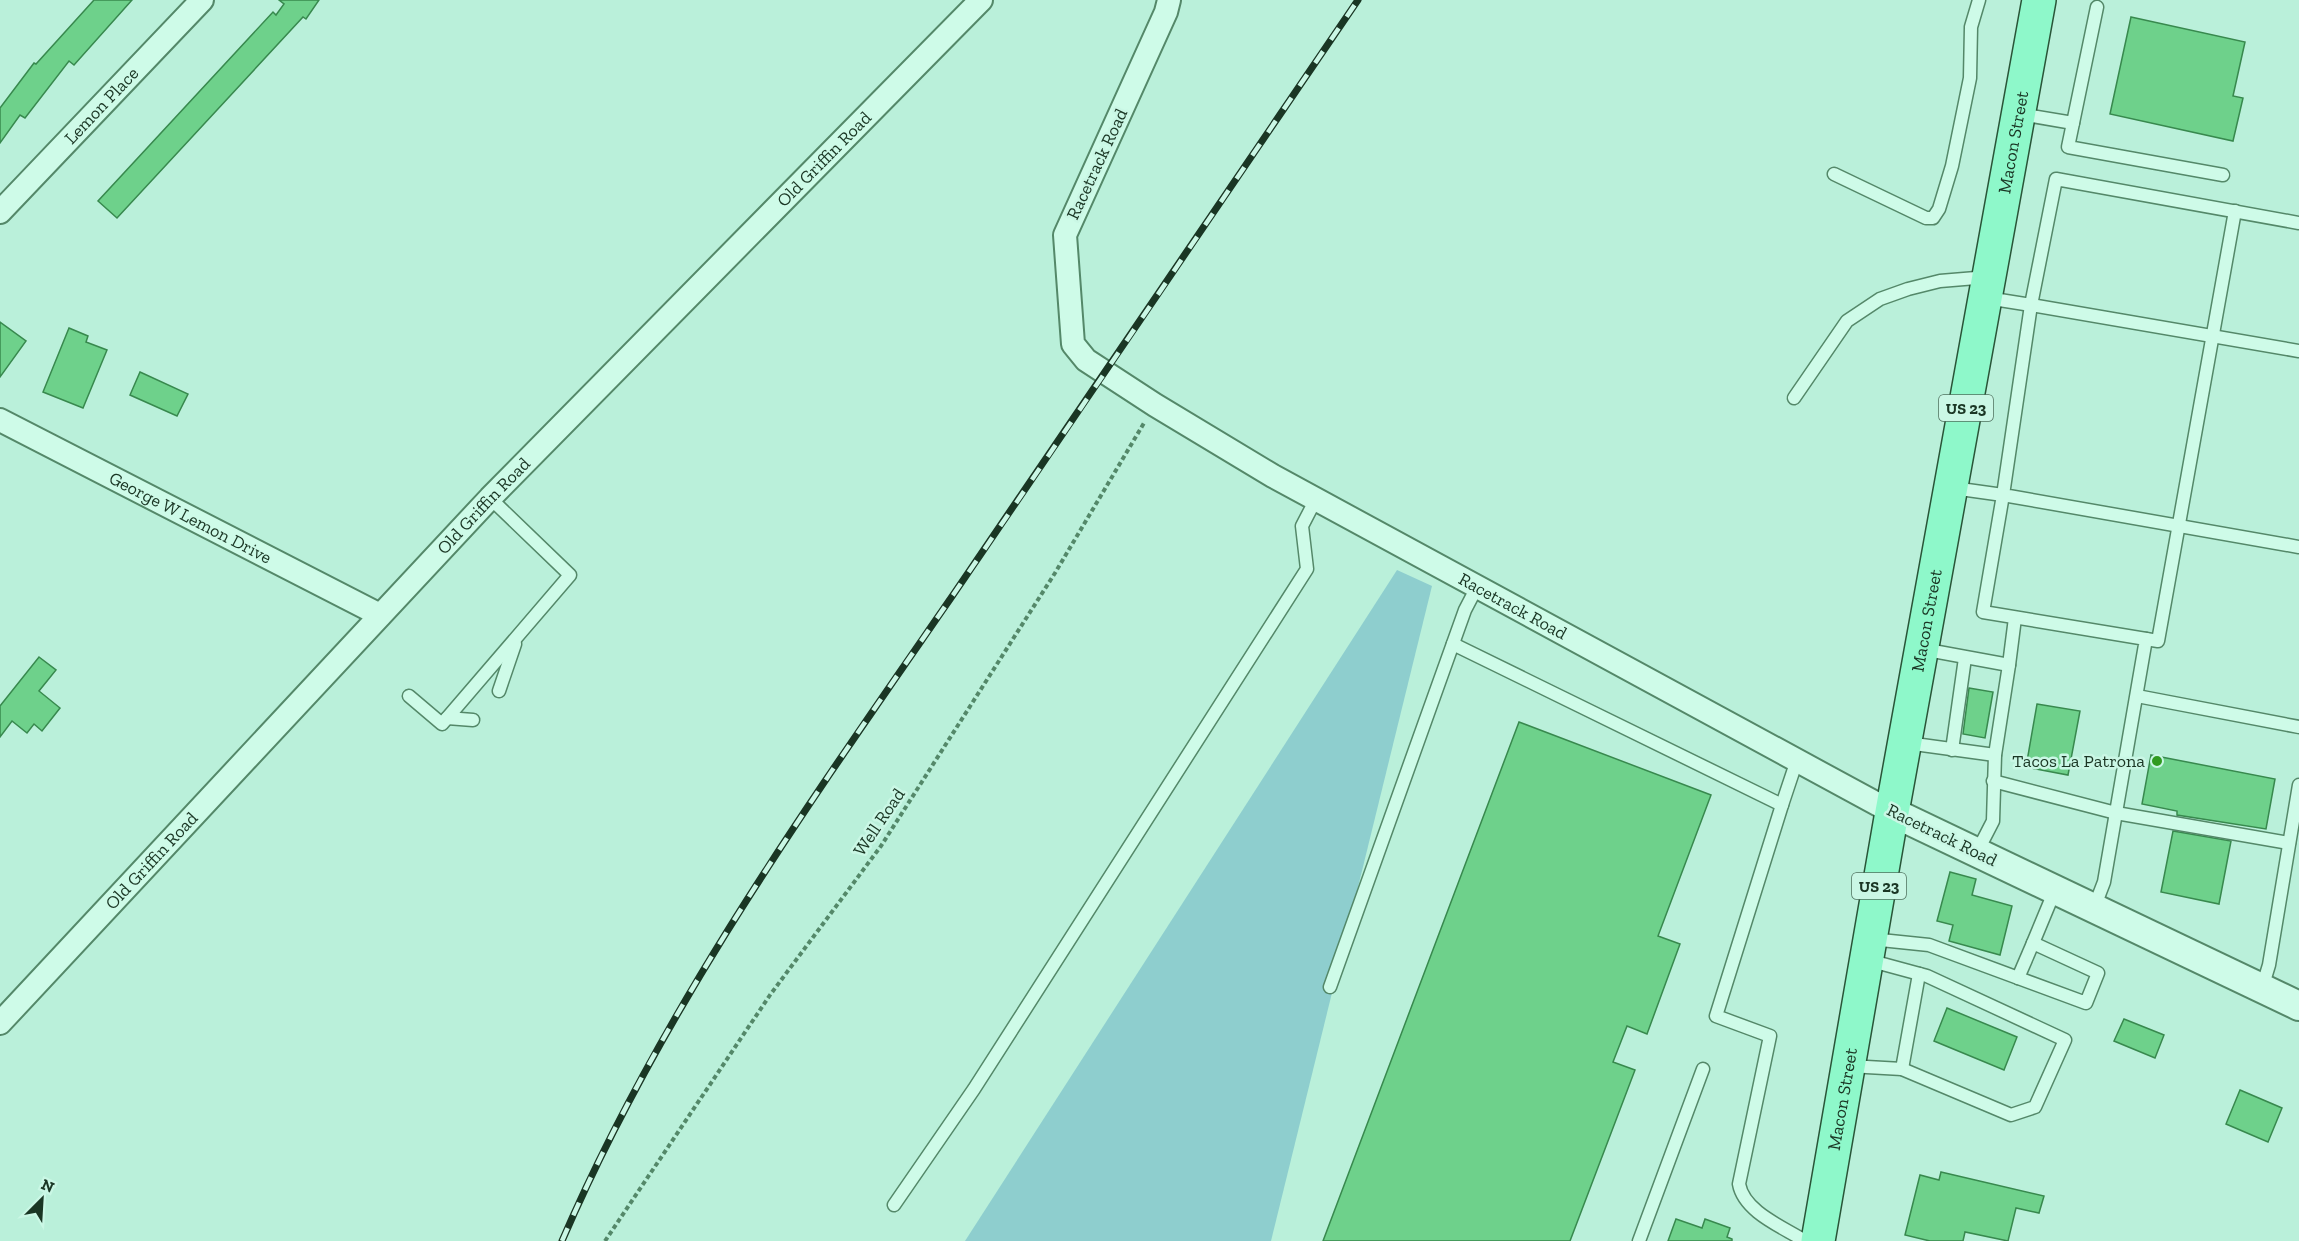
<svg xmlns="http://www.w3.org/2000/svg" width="2299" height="1241" viewBox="0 0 2299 1241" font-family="'Zilla Slab',serif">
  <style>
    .green { fill: #8ecece }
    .building { fill: #6ed18b; stroke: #38894e; stroke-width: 1.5 }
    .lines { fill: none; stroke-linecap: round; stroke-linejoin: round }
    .service-casing { stroke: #548869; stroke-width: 15 }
    .minor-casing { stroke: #548869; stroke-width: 26 }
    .tertiary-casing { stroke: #548869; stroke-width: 32 }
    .primary-casing { stroke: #295538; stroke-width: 36 }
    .path { stroke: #548869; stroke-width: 4; stroke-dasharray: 4.5 3; stroke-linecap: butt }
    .service { stroke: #cefbe8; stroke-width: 12 }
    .minor { stroke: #cefbe8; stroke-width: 22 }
    .tertiary { stroke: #cefbe8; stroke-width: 28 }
    .primary { stroke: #8ef8ca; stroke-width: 33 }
    .rail-casing { stroke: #1a3624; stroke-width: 7 }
    .rail { stroke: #caf7e5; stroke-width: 4.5; stroke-dasharray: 14; stroke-linecap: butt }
    .poi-dot { fill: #309b20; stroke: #caf7e5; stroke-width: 2 }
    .labels { text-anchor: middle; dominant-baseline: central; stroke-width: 5; stroke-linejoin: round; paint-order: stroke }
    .shield { fill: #caf7e5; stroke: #4f705e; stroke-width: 1.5 }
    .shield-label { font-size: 16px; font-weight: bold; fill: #1a3624 }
    .street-label { font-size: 18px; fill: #1a3624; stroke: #caf7e5 }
    .poi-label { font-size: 18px; fill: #1a3624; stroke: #caf7e5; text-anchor: end }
  </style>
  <rect width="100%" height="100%" fill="#baf0da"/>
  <path class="green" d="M 1397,570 L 1432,586 L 1271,1241 L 965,1241 Z"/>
  <g class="building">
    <path d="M 94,0 L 132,0 L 74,65 L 69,61 L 25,118 L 20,115 L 0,143 L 0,108 L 34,63 L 36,64 Z"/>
    <path d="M 279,0 L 319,0 L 306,19 L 303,17 L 117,218 L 98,201 L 273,12 L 276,15 L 284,4 Z"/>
    <path d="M 2131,17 L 2245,42 L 2233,96 L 2243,98 L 2233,141 L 2110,114 Z"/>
    <path d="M 0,322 L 26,341 L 0,377 Z"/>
    <path d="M 69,328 L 88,336 L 86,342 L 107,350 L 83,408 L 43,392 Z"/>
    <path d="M 140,372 L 188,394 L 177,416 L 130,395 Z"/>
    <path d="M 39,657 L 56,670 L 39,691 L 60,708 L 42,731 L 34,724 L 27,733 L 12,721 L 0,737 L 0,706 Z"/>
    <path d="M 1969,688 L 1993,692 L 1985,738 L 1963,734 Z"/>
    <path d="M 2037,704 L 2080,711 L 2068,775 L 2026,767 Z"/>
    <path d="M 1519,722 L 1711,795 L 1658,936 L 1680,944 L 1647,1034 L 1627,1026 L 1613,1062 L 1635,1070 L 1570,1241 L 1323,1241 Z"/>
    <path d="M 2151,755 L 2275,779 L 2266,829 L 2177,815 L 2177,811 L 2142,804 Z"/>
    <path d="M 2173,831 L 2231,841 L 2219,904 L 2161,892 Z"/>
    <path d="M 1950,872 L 1976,879 L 1972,895 L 2012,906 L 2000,955 L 1949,941 L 1953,925 L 1937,921 Z"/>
    <path d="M 1947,1008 L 2017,1037 L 2004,1070 L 1934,1041 Z"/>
    <path d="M 2124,1019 L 2164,1035 L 2155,1058 L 2114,1041 Z"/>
    <path d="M 2240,1090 L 2282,1108 L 2268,1142 L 2226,1124 Z"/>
    <path d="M 1941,1172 L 2044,1196 L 2039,1213 L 2016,1208 L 2008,1241 L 1965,1232 L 1963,1241 L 1930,1241 L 1905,1235 L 1920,1175 L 1939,1180 Z"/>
    <path d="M 1676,1219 L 1702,1228 L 1705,1219 L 1730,1228 L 1727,1237 L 1732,1239 L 1732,1241 L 1668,1241 Z"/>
  </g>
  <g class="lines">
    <g class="service-casing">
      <g id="service">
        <path d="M 2020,114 L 2073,123 L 2097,7"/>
        <path d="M 2073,123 L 2068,147 L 2223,175"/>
        <path d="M 1834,174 L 1926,218 L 1933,218 L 1939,209 L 1952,166 L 1970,78 L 1971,27 L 1979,0"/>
        <path d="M 1987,298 L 2031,305 L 2056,179 L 2299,223"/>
        <path d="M 2299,351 L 2031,305 L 2003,495 L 2299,547"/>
        <path d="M 1794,398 L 1847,321 L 1880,299 L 1908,289 L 1940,281 L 1988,277"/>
        <path d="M 1953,488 L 2003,495 L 1983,612 L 2146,639 L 2104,882 L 2094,908"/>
        <path d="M 2146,639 L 2158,641 L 2235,211"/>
        <path d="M 1453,644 L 1782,805 L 1716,1016 L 1770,1036 L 1739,1184 C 1744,1212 1783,1227 1805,1241"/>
        <path d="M 1922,649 L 2009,665 L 1995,755 L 1993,821 L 1977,852"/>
        <path d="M 2009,665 L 2015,618"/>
        <path d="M 499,691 L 515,644"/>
        <path d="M 409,696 L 442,724 L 570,575 L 490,498"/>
        <path d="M 2137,696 L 2299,727"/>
        <path d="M 447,718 L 473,720"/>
        <path d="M 1907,743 L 1995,755"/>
        <path d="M 1952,750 L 1965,658"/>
        <path d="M 1993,781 L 2116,813 L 2289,843"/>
        <path d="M 1782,805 L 1797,760"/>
        <path d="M 1871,939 L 1929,945 L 2086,1003 L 2098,973 L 2033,943 L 2055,890"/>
        <path d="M 2018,978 L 2033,943"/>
        <path d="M 1330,987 L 1465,610 L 1477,587"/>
        <path d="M 2262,988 L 2269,965 L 2299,785"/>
        <path d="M 1849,1066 L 1902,1069 L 2011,1115 L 2035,1107 L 2065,1040 L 1927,976 L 1868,960"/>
        <path d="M 1902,1069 L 1919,974"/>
        <path d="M 894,1205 L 974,1089 L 1307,569 L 1302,526 L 1316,499"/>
        <path d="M 1639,1241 L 1703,1069"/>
      </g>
    </g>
    <g class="minor-casing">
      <g id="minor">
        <path id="s1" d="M 1169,0 L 1166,12 L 1065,235 L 1073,344 L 1086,360 L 1155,405 L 1273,476 L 1892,812"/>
        <path id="s2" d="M 0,212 L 202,0"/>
        <path id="s3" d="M 0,420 L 380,615"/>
        <path id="s4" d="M 0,1023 L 490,498 L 981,0"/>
      </g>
    </g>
    <g class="tertiary-casing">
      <path id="tertiary" d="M 1892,812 L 2299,1006"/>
    </g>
    <g class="primary-casing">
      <g id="primary">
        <path id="s5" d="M 1818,1241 L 1892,812 L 2039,0"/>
      </g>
    </g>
    <path class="path" d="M 605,1241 L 770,995 L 881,846 L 1055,573 L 1144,423"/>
    <use href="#service" class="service"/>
    <use href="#minor" class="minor"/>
    <use href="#tertiary" class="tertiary"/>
    <use href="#primary" class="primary"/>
    <g class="rail-casing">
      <path id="rail" d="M 562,1241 C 662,1009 810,802 953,595 C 1089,397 1223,198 1358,0"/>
    </g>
    <use href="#rail" class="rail"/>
  </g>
  <circle class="poi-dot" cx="2157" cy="761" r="6"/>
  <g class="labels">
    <g class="shield">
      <rect x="1939" y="395" width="54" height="26" rx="4.5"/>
      <rect x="1852" y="873" width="54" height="26" rx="4.5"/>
    </g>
    <g class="shield-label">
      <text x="1966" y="408">US 23</text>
      <text x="1879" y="886">US 23</text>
    </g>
    <g class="street-label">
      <text stroke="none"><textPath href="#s2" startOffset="147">Lemon Place</textPath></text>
      <text stroke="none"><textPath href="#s5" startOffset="1116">Macon Street</textPath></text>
      <text stroke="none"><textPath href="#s4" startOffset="1194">Old Griffin Road</textPath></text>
      <text transform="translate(1097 164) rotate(-65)">Racetrack Road</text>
      <text stroke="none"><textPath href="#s4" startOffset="708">Old Griffin Road</textPath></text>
      <text stroke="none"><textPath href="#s3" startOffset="214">George W Lemon Drive</textPath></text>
      <text stroke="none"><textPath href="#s1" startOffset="880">Racetrack Road</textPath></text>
      <text stroke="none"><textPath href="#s5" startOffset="630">Macon Street</textPath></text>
      <text transform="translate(879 822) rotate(-56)">Well Road</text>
      <text transform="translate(1942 835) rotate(26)">Racetrack Road</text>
      <text stroke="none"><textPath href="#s4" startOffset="222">Old Griffin Road</textPath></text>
      <text stroke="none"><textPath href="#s5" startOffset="144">Macon Street</textPath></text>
    </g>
    <g class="poi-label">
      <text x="2145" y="761">Tacos La Patrona</text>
    </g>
  </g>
  <g transform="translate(42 1199) rotate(24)" stroke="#caf7e5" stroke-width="4.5" paint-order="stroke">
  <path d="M0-4.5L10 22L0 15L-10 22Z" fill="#1a3624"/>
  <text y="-9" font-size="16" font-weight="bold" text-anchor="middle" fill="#1a3624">N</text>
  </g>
</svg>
